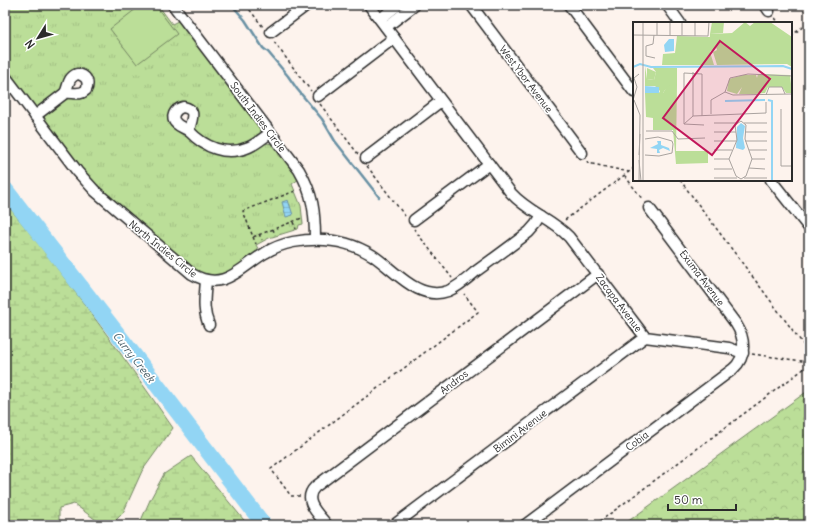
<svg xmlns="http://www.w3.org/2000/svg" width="814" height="530" viewBox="0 0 814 530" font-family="Delius,sans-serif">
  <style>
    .grass { fill: url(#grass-tufts); stroke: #738462 }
    .forest { fill: url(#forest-crowns); stroke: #738462 }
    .wetland { fill: url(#wetland-marsh); stroke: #738462 }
    .park { fill: #bbde98; stroke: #738462 }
    .water { fill: url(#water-rules); stroke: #6991a4 }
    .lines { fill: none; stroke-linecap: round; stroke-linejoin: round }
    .stream { stroke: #6991a4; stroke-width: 2.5 }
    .river { stroke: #92d5f4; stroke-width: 16 }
    .minor-casing { stroke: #2b2b2b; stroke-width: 13 }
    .path { stroke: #2b2b2b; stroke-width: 1.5; stroke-dasharray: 3 3; stroke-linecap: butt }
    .minor { stroke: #fff; stroke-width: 10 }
    .labels { text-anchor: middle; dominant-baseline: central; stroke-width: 3.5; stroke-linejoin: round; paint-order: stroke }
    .street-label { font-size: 10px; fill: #2b2b2b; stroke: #fff }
    .water-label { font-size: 11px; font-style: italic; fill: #4a5e67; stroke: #fff }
    .inset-river { fill: none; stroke: #92d5f4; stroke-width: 2 }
    .inset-road { fill: none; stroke: #a9a39f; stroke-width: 1 }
    .view { fill: #c2185b; fill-opacity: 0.15; stroke: #c2185b; stroke-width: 2 }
    .inset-edge { fill: none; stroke: #2b2b2b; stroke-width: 2 }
  </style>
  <defs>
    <pattern id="grass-tufts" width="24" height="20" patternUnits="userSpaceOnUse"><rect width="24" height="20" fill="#bbde98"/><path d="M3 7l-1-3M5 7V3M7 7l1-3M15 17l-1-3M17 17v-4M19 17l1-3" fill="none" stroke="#a1bf83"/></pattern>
    <pattern id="forest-crowns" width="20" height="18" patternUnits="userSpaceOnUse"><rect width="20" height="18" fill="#bbde98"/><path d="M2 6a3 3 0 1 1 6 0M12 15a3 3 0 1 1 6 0" fill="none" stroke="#a1bf83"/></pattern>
    <pattern id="wetland-marsh" width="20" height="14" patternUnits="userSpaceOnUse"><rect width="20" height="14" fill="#bbde98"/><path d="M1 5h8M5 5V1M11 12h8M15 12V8" fill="none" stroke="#a1bf83"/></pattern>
    <pattern id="water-rules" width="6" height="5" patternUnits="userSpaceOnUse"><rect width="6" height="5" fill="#92d5f4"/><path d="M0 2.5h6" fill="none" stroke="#7eb7d1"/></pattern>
  </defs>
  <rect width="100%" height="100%" fill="#fdf3ed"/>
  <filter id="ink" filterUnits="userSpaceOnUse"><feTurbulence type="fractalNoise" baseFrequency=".025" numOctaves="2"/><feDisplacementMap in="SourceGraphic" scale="8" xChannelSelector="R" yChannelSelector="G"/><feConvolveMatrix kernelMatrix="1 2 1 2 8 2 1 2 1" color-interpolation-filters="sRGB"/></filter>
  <g filter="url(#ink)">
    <path class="grass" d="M 5,5 L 158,5 L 172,24 L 180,20 L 260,128 C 262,135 257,139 251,142 C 234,149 216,149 201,137 C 198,135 194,132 193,128 C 192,125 195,122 195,119 C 197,111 191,106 184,104 L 173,109 C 169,118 172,123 180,130 C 200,147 222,163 249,151 C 257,148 263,141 272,144 L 299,179 L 292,184 L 301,206 L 303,224 L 299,225 L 298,229 L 269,238 L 256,245 L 260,252 C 239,267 219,287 192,270 L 103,195 L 83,172 L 45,122 L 44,116 L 47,112 C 53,108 64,98 70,96 C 81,93 89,100 91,82 C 87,73 76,66 69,76 C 65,80 67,87 63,91 C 58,96 42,107 36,108 L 32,105 L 5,69 Z"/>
    <path class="forest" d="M 809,390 L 809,525 L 623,525 Z"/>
    <g class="wetland">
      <path d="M 5,202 C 64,275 120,351 173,428 L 142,471 L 123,513 L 111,525 L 103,525 L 74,504 L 59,508 L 59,525 L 5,525 Z"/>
      <path d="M 191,456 L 248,525 L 139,525 L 150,500 L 164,474 Z"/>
    </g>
    <path class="park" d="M 141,5 L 155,5 L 177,34 L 137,64 L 110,29 Z"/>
    <path class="water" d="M 288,200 L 293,215 L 286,217 L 282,202 Z"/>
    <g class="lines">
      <path class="stream" d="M 232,5 L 245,20 L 263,48 L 268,52 L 288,76 L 297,89 L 322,119 L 335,141 L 379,197"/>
      <path class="river" d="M 5,189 L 134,355 L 264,525"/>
      <g class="minor-casing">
        <g id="minor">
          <path d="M 173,5 L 299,170 C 313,194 315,212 315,239"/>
          <path d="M 369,5 L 511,193 C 528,212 552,219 569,237 L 645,337 L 729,348 L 743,353"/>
          <path d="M 471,5 L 582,153"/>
          <path d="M 569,5 L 634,92"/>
          <path d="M 667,5 L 680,23"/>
          <path d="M 765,5 L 769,11"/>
          <path d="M 380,19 L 398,5"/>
          <path d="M 386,27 L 415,5"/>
          <path d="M 271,32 L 307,5"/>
          <path d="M 77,74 C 86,75 90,82 86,90 C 80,96 73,92 65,93 C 69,86 67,78 77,74 Z"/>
          <path d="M 5,76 L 77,171 L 95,191 L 192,274 C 224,293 241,267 265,253 C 273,248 283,244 293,242 C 320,237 348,240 372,255 C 394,269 418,302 448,291 C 458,287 467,279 475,272 C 493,259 511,246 529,232 L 536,224 L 541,216"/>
          <path d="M 318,96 L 394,38"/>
          <path d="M 183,107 C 199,110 190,121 189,131 C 185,128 180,127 177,124 C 169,118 175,109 183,107 Z"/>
          <path d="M 35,116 L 65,93"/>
          <path d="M 189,131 C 204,147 226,157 249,147 C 256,144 263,138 270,133"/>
          <path d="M 366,158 L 441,101"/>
          <path d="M 771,180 L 809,228"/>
          <path d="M 414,220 L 489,164"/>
          <path d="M 206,280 C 205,297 202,309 209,325"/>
          <path d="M 327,525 C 318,514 302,500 315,487 L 598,274"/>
          <path d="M 394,525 L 645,337"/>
          <path d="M 525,525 L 733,369 C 747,357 745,338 736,324 L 649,208"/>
        </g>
      </g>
      <g class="path">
        <path d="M 246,5 L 263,27"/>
        <path d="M 775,18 L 779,23"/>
        <path d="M 791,36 L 809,22"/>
        <path d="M 274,42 L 311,91"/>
        <path d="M 320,104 L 358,154"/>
        <path d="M 587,161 L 588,163 L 629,172"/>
        <path d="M 367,166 L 405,216"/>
        <path d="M 625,176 L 643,200"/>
        <path d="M 680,180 L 809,352"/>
        <path d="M 295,191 L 243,211 L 253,237 L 302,218"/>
        <path d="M 565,220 L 634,168"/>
        <path d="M 293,222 L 296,229"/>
        <path d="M 273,229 L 275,235"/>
        <path d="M 414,229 L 452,278"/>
        <path d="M 259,234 L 262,240"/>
        <path d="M 253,237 L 256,244"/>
        <path d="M 752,354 L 809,362"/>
        <path d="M 300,496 L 291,496 L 271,469 L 478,312 L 464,294"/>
        <path d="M 595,525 L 809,365"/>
      </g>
      <use href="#minor" class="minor"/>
    </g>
  </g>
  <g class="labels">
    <g class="street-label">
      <text transform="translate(526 79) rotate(53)">West Ybor Avenue</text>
      <text transform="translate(258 117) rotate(53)">South Indies Circle</text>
      <text transform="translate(163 249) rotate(39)">North Indies Circle</text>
      <text transform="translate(702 278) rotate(53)">Exuma Avenue</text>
      <text transform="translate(619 303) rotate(53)">Zacapa Avenue</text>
      <text transform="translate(454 382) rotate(-37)">Andros</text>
      <text transform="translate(520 431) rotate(-37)">Bimini Avenue</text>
      <text transform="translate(637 441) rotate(-37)">Cobia</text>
    </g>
    <g class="water-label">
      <text transform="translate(134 357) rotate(52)">Curry Creek</text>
    </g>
  </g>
  <g transform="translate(633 22)">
    <rect width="159" height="159" fill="#fdf3ed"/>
    <path d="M 12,44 L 14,57 L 21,58 L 23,50 L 20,46 L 44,46 L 44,63 L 32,68 L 30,71 L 26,71 L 27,69 L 22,64 L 12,64 ZM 125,52 L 157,53 L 159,71 L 153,71 L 149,65 L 135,65 L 132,71 L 122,72 L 106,72 L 109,65 L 104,72 L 94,69 L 96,57 L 110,53 L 123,53 L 124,56 Z" fill="#bbde98"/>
    <path d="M 79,0 L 91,0 L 90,11 L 77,12 ZM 41,62 L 44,63 L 43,129 L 75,129 L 75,141 L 43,142 L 40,108 L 20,108 L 20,96 L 13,95 L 12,71 L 30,71 L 34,65 Z" fill="#bbde98"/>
    <path d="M 112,0 L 117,4 L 122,0 L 137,0 L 159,15 L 159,45 L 154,42 L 84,43 L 80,30 L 84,28 L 83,25 L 77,30 L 81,43 L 29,43 L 30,32 L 42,31 L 44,14 L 77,15 L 77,12 L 99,11 ZM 14,46 L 23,50 L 21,58 L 14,57 Z" fill="#bbde98"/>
    <path d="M 36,17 L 41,17 L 41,29 L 32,30 L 31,23 ZM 12,64 L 26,65 L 26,71 L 12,71 ZM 108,101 L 112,104 L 110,116 L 112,126 L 110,128 L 103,126 L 104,105 ZM 24,119 L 28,119 L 28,123 L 36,126 L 37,129 L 30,126 L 26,128 L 27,131 L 24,131 L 24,127 L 17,126 L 25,122 Z" fill="#92d5f4"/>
    <path class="inset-river" d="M 0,45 L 7,42 L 18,45 L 150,44 L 159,47M 135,78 L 139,79 L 139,159M 92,79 L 132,78"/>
    <path class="inset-road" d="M 49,0 L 49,13M 0,13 L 75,14 L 76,0M 21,13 L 20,22 L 13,24 L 13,34 L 22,36M 24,13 L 24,0M 37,13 L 37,0M 62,14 L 62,0M 92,70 L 100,73 L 159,72M 133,73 L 136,65 L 149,65 L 152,72M 0,78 L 4,65 L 1,56 L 6,52M 1,78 L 7,93 L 6,159M 148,87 L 148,144 L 159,144M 78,92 L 78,78 L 92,70 L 97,56 L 115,52 L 159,54M 60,94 L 60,50M 108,99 L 113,103 L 112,117 L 119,137 L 113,154 L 108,157 L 103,154 L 96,137 L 104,118 L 102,103 ZM 81,101 L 104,101M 111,101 L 134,101M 51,102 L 51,51 L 69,52 L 69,94M 51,102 L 60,94 L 133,91 L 133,80M 51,102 L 71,103M 13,109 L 39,109 L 45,117 L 72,116M 81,110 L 103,110M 112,110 L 134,110M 12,117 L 25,115 L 39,119 L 40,122 L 39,131 L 26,134 L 12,133M 81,119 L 103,119M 112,119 L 134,119M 81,128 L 99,128M 116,128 L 134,128M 6,133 L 7,112M 81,137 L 96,137M 119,137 L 132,137M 6,138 L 8,159M 116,146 L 132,147M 81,147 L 99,147M 81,156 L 104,156M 111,156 L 134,156M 10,159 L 10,0"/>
    <path class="view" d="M 87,19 L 137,57 L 79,133 L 30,96 Z"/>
    <rect width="159" height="159" class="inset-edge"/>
  </g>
  <rect width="814" height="530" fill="none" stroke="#fff" stroke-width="20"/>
  <rect x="10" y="10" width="794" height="510" fill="none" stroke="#2b2b2b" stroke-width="1.5" filter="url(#ink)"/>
  <g transform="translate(38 38) rotate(233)" stroke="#ffffff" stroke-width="3" paint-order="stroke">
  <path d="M0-3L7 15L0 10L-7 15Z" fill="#2b2b2b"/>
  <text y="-6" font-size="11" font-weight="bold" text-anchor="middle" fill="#2b2b2b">N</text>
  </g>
  <path d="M668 504v6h68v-6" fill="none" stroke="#2b2b2b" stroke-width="2"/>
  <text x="674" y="504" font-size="12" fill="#2b2b2b" stroke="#ffffff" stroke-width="3" paint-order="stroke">50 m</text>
</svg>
